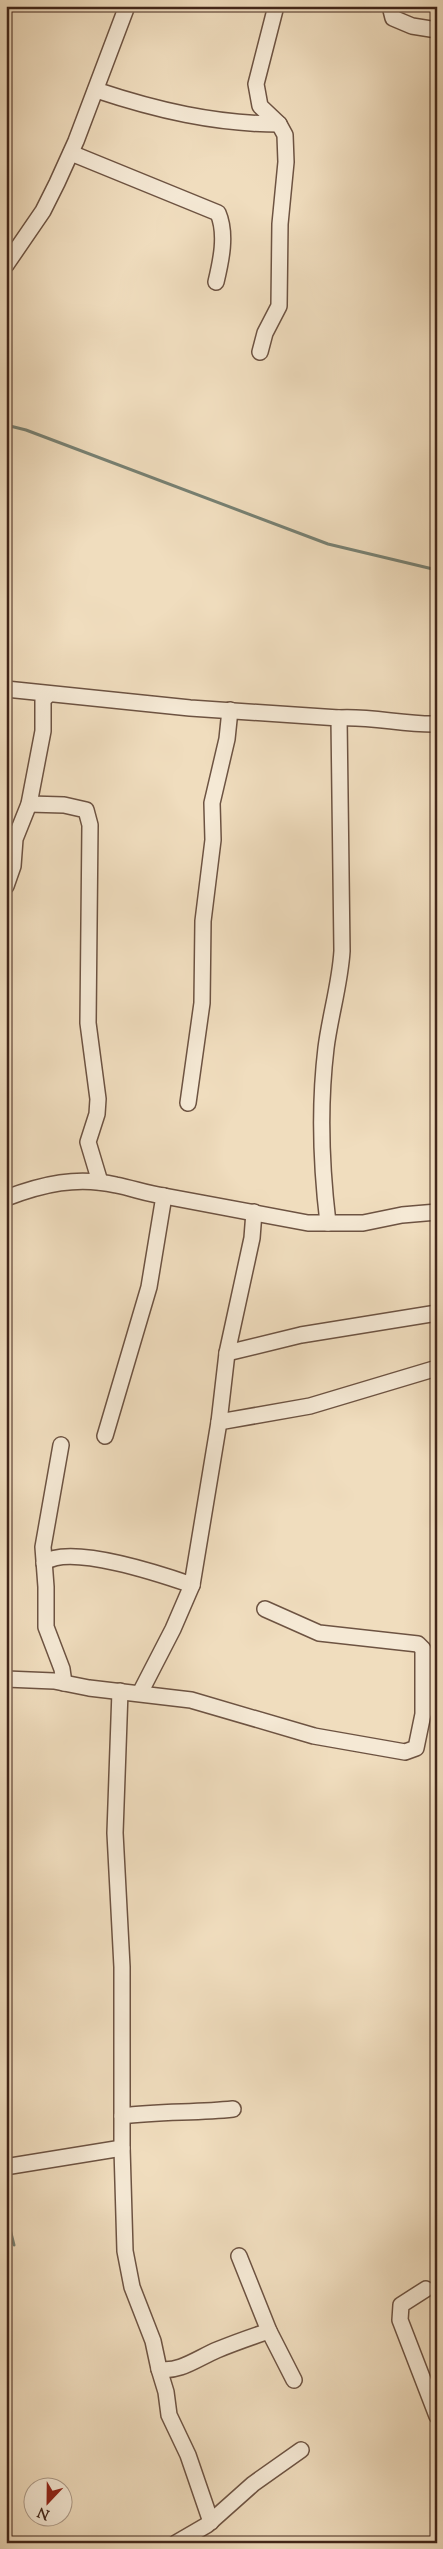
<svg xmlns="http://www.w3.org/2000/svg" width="443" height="2549" viewBox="0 0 443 2549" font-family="'Sorts Mill Goudy',serif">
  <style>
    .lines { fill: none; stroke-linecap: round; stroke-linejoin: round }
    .stream { stroke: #778072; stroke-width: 3 }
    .minor-casing { stroke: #6d5342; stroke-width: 18 }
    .minor { stroke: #f5e9d5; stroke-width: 15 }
  </style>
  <rect width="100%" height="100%" fill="#f0ddbe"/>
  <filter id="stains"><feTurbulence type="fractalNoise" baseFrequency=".004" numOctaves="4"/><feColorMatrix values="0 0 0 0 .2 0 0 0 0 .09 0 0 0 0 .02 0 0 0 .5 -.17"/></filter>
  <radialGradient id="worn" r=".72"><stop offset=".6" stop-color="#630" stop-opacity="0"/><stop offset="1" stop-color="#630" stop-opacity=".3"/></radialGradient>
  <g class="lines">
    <g class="stream">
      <path d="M 6,425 L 26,430 L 328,544 L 437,570"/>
      <path d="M 6,2213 L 14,2245"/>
    </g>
    <g class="minor-casing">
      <g id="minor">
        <path d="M 390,6 L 393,18 L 412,26 L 437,30"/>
        <path d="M 96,90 C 156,110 215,124 279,124"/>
        <path d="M 71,153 L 218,213 C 227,234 221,261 216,282"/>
        <path d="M 6,265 L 43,211 L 57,183 L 76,141 L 127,6"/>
        <path d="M 260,352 L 265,333 L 279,306 L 280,224 L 286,162 L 285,135 L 279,124 L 260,106 L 256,84 L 276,6"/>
        <path d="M 6,689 L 190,708 L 339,718 C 372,716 404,725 437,724"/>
        <path d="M 29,804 L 64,805 L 86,810 L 90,825 L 88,1023 L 98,1099 L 97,1114 L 88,1142 L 100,1182"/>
        <path d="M 6,886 L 13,866 L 15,839 L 29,804 L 43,731 L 43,700 L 49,694"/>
        <path d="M 188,1103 L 202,1003 L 203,921 L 213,840 L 212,803 L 227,739 L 230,710"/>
        <path d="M 164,1196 L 308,1223 L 363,1223 L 402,1215 L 437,1212"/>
        <path d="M 6,1198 C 43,1184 77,1176 116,1185 C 132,1188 148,1194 164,1196 L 149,1287 L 105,1436"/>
        <path d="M 328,1223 C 321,1165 319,1106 326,1048 C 330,1016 340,984 342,951 L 339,718"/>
        <path d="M 227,1353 L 301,1335 L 437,1313"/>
        <path d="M 219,1422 L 310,1406 L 437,1368"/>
        <path d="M 61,1445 L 43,1547 L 46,1587 L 46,1627 L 62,1669 L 64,1683"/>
        <path d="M 44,1563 C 69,1543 163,1575 192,1585"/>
        <path d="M 6,1679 L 54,1681 L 89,1688 L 191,1700 L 314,1736 L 405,1752 L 416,1748 L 423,1714 L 423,1649 L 418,1644 L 319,1633 L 265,1609"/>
        <path d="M 120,1691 L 115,1833 L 122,1967 L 122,2148 L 125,2251 L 132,2287 L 153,2341 L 159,2369 L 166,2392 L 169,2415 L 188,2455 L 211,2522"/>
        <path d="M 140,1693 L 173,1629 L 192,1585 L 219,1422 L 227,1353 L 252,1238 L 254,1212"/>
        <path d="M 122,2116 C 159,2111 196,2113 233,2109"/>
        <path d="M 11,2166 L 122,2148"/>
        <path d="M 239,2256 L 269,2331 L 294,2380"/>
        <path d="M 426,2289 L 401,2305 L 400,2320 L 437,2416"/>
        <path d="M 159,2369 C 179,2373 198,2358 217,2350 C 234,2343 251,2337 269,2331"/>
        <path d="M 176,2543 L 207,2525 L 253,2484 L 301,2450"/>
      </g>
    </g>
    <use href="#minor" class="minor"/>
  </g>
  <rect width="443" height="2549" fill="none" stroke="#f0ddbe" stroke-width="25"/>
  <rect x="8" y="8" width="428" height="2534" fill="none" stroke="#412519" stroke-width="2.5"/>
  <rect x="12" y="12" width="418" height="2524" fill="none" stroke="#412519"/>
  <g transform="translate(48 2502) rotate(202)"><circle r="24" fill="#f5e9d5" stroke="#ad9b8a"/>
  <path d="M0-4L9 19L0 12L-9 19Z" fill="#8f2418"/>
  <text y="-8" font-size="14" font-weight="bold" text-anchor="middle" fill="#412519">N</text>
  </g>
  <rect width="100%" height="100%" filter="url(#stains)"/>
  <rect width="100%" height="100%" fill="url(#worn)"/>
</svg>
